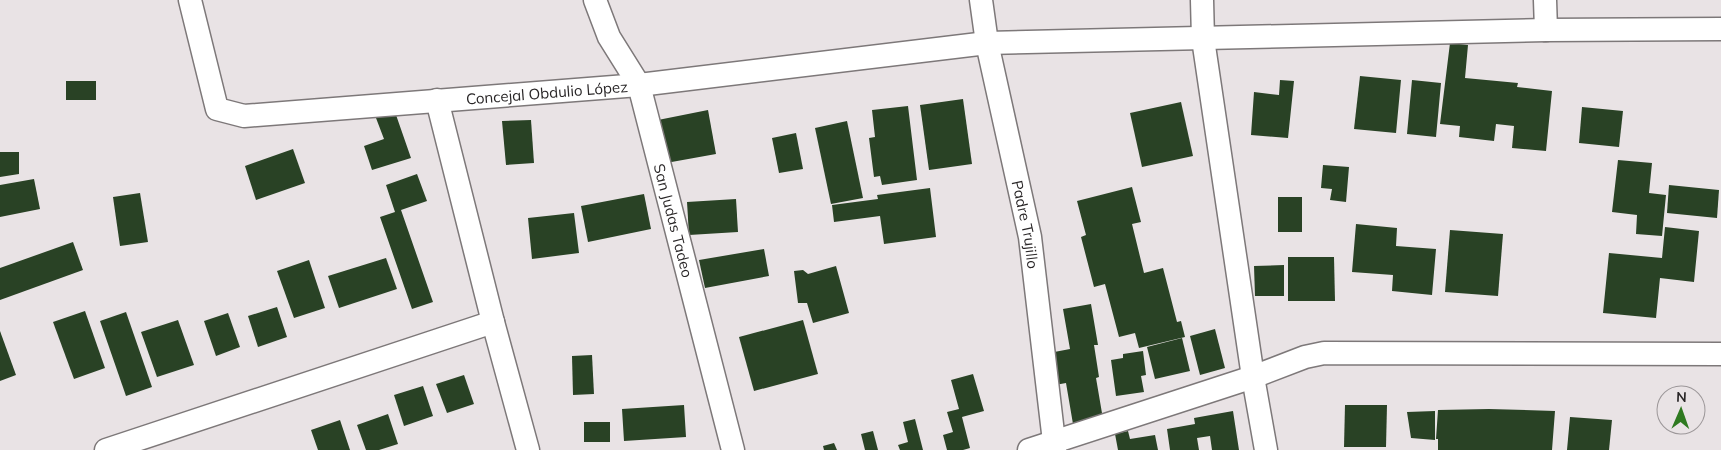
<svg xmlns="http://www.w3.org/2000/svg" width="1721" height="450" viewBox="0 0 1721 450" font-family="Mulish,sans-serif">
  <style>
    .building { fill: #294225 }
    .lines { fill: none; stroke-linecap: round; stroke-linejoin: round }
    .minor-casing { stroke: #7d7879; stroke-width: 25 }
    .minor { stroke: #fff; stroke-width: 22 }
    .labels { text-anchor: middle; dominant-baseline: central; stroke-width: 5; stroke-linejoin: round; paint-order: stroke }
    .street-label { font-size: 15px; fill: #292627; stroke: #e9e3e5 }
  </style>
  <rect width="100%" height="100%" fill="#e9e3e5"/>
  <g class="building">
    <path d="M 1450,43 L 1468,45 L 1465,78 L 1518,83 L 1517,87 L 1552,91 L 1546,151 L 1512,148 L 1514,126 L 1496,124 L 1494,141 L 1459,137 L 1460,126 L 1440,124 Z"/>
    <path d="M 1360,76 L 1401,80 L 1396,133 L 1354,129 Z"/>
    <path d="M 1280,80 L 1294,81 L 1288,138 L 1251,135 L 1254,92 L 1279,95 Z"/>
    <path d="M 1412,80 L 1441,83 L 1436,137 L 1407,134 Z"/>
    <rect x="66" y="81" width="30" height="19"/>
    <path d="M 963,99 L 972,164 L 929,170 L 920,105 Z"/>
    <path d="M 1181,102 L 1193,156 L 1142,167 L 1130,113 Z"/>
    <path d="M 908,106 L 917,180 L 882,185 L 880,176 L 874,177 L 869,138 L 875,137 L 872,110 Z"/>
    <path d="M 1582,107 L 1623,111 L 1619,147 L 1579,143 Z"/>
    <path d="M 708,110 L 716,154 L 666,163 L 658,120 Z"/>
    <path d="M 395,112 L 411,158 L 372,170 L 364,146 L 384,139 L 376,118 Z"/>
    <path d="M 531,120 L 534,163 L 506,165 L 502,121 Z"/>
    <path d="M 847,121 L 863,198 L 831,204 L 815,128 Z"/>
    <path d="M 796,133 L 803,169 L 779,173 L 772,138 Z"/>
    <path d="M 293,149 L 305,183 L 256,200 L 245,166 Z"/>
    <path d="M 0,152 L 19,152 L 19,174 L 0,177 Z"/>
    <path d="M 1618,160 L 1652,163 L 1649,193 L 1666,195 L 1662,236 L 1636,234 L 1637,215 L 1612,212 Z"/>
    <path d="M 1323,165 L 1349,167 L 1346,202 L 1330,200 L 1332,189 L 1321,188 Z"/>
    <path d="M 417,174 L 427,201 L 401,210 L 433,302 L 412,309 L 380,217 L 395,212 L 386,185 Z"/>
    <path d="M 34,179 L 40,209 L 0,217 L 0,185 Z"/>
    <path d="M 1669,185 L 1719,190 L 1717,218 L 1667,213 Z"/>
    <path d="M 1132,187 L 1141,222 L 1132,224 L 1144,273 L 1163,268 L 1177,322 L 1181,321 L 1185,337 L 1139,348 L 1135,333 L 1119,337 L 1105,284 L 1094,287 L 1081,237 L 1086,235 L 1077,201 Z"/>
    <path d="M 930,188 L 936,237 L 884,244 L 880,216 L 834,222 L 832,205 L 878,199 L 877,195 Z"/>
    <path d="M 140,193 L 148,242 L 120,246 L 113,197 Z"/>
    <path d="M 644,194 L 651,229 L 588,242 L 581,206 Z"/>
    <rect x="1278" y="197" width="24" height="35"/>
    <path d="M 736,199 L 738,232 L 689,235 L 687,202 Z"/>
    <path d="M 574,213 L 579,253 L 532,259 L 528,218 Z"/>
    <path d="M 1356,224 L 1397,228 L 1396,246 L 1436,249 L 1432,295 L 1392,291 L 1393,275 L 1352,272 Z"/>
    <path d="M 1665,227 L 1699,231 L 1694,282 L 1660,278 L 1656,318 L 1603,313 L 1609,253 L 1662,258 Z"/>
    <path d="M 1450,230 L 1503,234 L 1498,296 L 1445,292 Z"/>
    <path d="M 73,242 L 83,270 L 0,300 L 0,268 Z"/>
    <path d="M 764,249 L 769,276 L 705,288 L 699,260 Z"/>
    <path d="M 1288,257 L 1334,257 L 1335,301 L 1288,301 Z"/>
    <path d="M 386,258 L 397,289 L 339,308 L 328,276 Z"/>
    <path d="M 309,260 L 325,308 L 294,318 L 277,271 Z"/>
    <path d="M 1284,265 L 1284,296 L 1255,296 L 1254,266 Z"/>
    <path d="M 836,266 L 849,313 L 813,323 L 807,303 L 798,303 L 794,271 L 803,270 L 808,274 Z"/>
    <path d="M 1091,304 L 1098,345 L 1094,345 L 1099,377 L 1096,378 L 1103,419 L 1073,424 L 1066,383 L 1055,385 L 1049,353 L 1070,349 L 1063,309 Z"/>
    <path d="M 277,307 L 287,337 L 258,347 L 248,316 Z"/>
    <path d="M 85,311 L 105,368 L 74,379 L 53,322 Z"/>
    <path d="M 126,312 L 152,387 L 126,396 L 100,321 Z"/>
    <path d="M 228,313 L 240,347 L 216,356 L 204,321 Z"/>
    <path d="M 178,320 L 194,365 L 157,377 L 141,332 Z"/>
    <path d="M 803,320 L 818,374 L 754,391 L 739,337 Z"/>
    <path d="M 1215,329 L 1225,368 L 1200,375 L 1190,336 Z"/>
    <path d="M 0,331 L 16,375 L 0,381 Z"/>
    <path d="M 1182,338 L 1190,371 L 1155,379 L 1147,347 Z"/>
    <path d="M 1143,351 L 1146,375 L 1141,376 L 1144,392 L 1116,396 L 1111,360 L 1123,358 L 1123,354 Z"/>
    <path d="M 592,355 L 594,394 L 573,395 L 572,356 Z"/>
    <path d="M 973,374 L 984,411 L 962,417 L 970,448 L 963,450 L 947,450 L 943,435 L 953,432 L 947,412 L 959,409 L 951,380 Z"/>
    <path d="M 464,375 L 474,404 L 447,413 L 436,384 Z"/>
    <path d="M 423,386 L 433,416 L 404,426 L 394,395 Z"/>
    <path d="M 684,405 L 686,437 L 624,441 L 622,409 Z"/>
    <path d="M 1345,405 L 1387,405 L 1386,447 L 1344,447 Z"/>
    <path d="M 1489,409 L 1555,411 L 1552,450 L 1438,450 L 1438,439 L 1436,439 L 1438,410 Z"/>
    <path d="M 1233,411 L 1239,450 L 1212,450 L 1210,436 L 1197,438 L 1199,450 L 1170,450 L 1167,429 L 1195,424 L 1194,418 Z"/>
    <path d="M 1435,411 L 1435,440 L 1411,438 L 1407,412 Z"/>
    <path d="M 388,414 L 398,444 L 379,450 L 366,450 L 357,425 Z"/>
    <path d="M 1570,417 L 1612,420 L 1609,450 L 1567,450 Z"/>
    <path d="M 915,419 L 923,450 L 900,450 L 898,445 L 908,442 L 903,422 Z"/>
    <path d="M 340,420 L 350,450 L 318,450 L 311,430 Z"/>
    <rect x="584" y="422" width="26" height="20"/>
    <path d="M 873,431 L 878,450 L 865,450 L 861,434 Z"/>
    <path d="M 1128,431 L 1130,439 L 1155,435 L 1158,450 L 1118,450 L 1115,434 Z"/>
    <path d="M 834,443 L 837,450 L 824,450 L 823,446 Z"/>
  </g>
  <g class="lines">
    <g class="minor-casing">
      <g id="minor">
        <path id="s1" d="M 190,0 L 217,109 L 244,116 L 639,85 L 987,43 L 1546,30 L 1721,29"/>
        <path id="s2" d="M 595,0 L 609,37 L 639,85 L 733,450"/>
        <path id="s3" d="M 981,0 L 987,43 L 1030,237 L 1055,450"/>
        <path d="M 1202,0 L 1203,39 L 1253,377 L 1266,450"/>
        <path d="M 1545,0 L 1546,30"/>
        <path d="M 437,100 L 493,322 L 528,450"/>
        <path d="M 106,450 L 493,322"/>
        <path d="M 1029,450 L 1253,377 L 1305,357 L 1324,353 L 1721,354"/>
      </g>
    </g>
    <use href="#minor" class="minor"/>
  </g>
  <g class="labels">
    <g class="street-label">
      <text stroke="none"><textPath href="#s1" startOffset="444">Concejal Obdulio López</textPath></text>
      <text stroke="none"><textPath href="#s2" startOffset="236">San Judas Tadeo</textPath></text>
      <text stroke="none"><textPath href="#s3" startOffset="229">Padre Trujillo</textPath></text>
    </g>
  </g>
  <g transform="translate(1681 410) rotate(2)"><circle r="24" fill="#e9e3e5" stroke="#9c9799"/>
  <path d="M0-4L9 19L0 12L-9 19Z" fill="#2e7920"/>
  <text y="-8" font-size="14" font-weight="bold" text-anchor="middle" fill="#292627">N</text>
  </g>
</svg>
